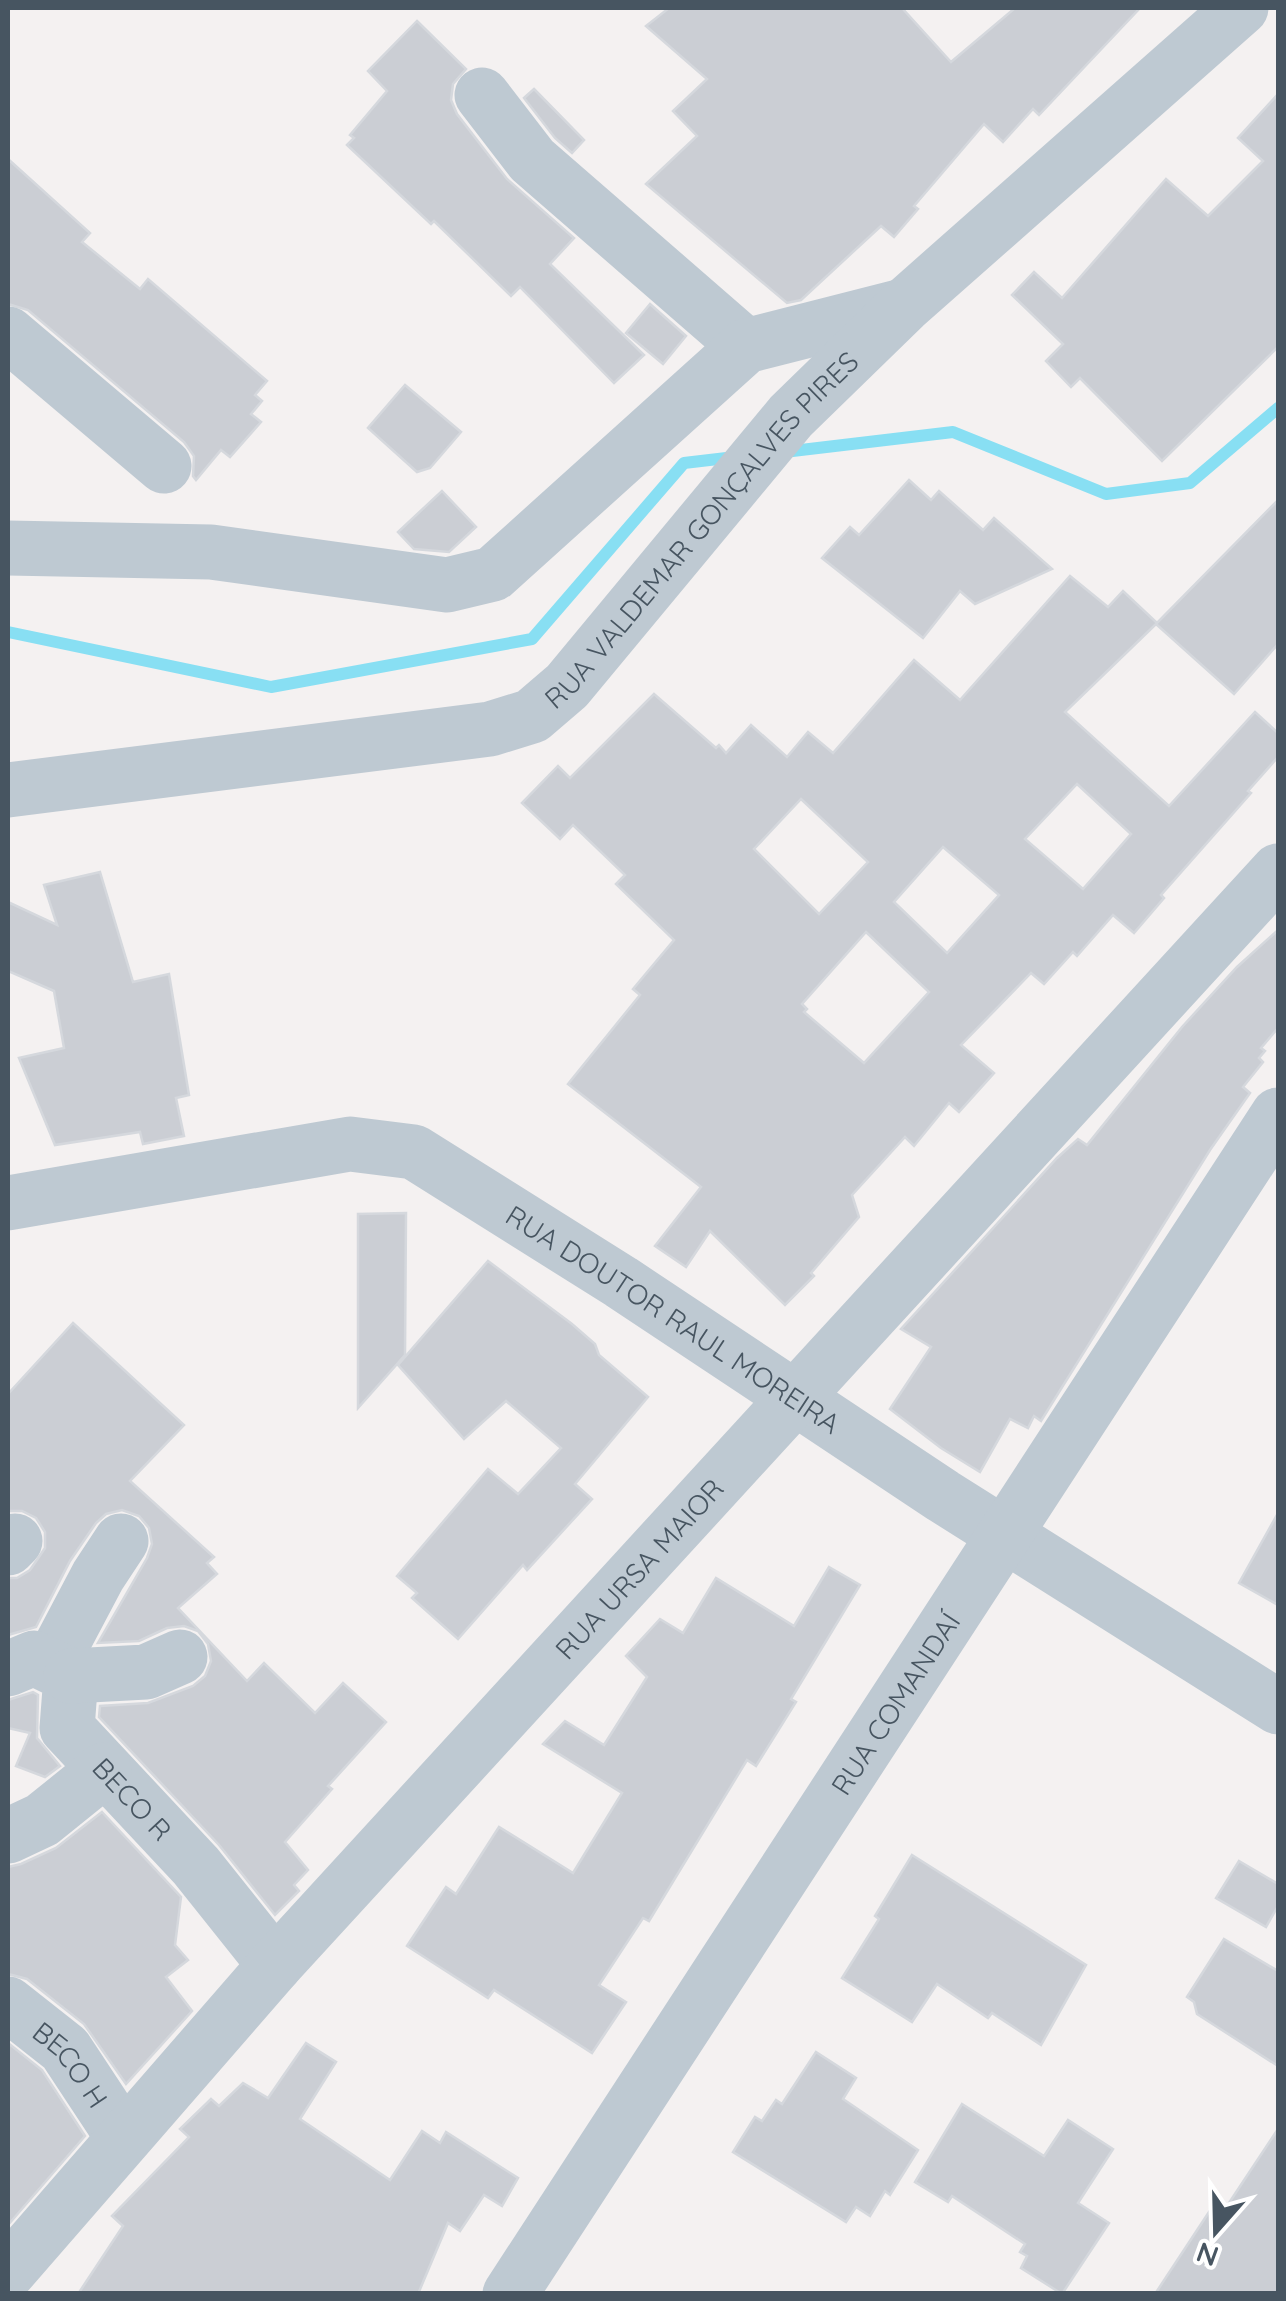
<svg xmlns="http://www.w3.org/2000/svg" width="1286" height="2301" viewBox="0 0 1286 2301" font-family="Quicksand,sans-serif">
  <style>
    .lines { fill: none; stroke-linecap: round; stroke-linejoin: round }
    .stream { stroke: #88dff3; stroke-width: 12 }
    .building { fill: #cbced4; stroke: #d5d8dd; stroke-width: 2.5; fill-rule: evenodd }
    .minor { stroke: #bec9d2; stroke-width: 55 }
    .labels { text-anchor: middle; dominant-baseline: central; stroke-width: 10; stroke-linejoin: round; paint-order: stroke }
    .street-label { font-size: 28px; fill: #475561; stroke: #fff }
  </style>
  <rect width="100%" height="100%" fill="#f4f1f1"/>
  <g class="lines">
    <g class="stream">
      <path d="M 784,452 L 953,432 L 1106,494 L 1190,483 L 1278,408"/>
      <path d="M 8,632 L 271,687 L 532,639 L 684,463 L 735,457"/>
    </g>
  </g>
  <g class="building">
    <path d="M 669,8 L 902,8 L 951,62 L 1015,8 L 1140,8 L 1039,115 L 1033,109 L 1003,142 L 984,124 L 914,206 L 918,209 L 894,237 L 881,226 L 801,300 L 787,303 L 646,184 L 697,136 L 673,111 L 707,79 L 646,26 Z"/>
    <path d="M 417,21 L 466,69 L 453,84 L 451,100 L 457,114 L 507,179 L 574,238 L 550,264 L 644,355 L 614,383 L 520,287 L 511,296 L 434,221 L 431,224 L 347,145 L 354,138 L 350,135 L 387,91 L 368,71 Z"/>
    <path d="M 534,89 L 584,140 L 572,153 L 555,138 L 524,98 Z"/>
    <path d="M 1278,94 L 1278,347 L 1162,461 L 1080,378 L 1071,387 L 1046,361 L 1063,344 L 1012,295 L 1034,272 L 1062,298 L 1166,179 L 1208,216 L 1263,161 L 1238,138 Z"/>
    <path d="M 8,159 L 90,233 L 82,242 L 140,289 L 148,279 L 267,381 L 255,395 L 262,401 L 251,414 L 261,422 L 230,457 L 221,450 L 196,480 L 193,476 L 194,456 L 184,442 L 28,310 L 8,304 Z"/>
    <path d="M 650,304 L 686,336 L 663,364 L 626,333 Z"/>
    <path d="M 405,385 L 461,432 L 430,468 L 417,472 L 368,428 Z"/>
    <path d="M 909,480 L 931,500 L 939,491 L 983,530 L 994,518 L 1052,569 L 975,604 L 960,591 L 923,638 L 822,558 L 850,527 L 859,535 Z"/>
    <path d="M 442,491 L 476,527 L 449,552 L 414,549 L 398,532 Z"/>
    <path d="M 1278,500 L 1278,644 L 1234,694 L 1156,624 L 1065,712 L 1169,806 L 1255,712 L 1278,733 L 1278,757 L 1248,791 L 1251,793 L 1161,895 L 1164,898 L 1134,933 L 1113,915 L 1077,956 L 1073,952 L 1044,984 L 1031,973 L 961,1045 L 994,1073 L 959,1112 L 949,1103 L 914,1146 L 905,1137 L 852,1195 L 859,1217 L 811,1273 L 814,1276 L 785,1305 L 710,1231 L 686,1267 L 655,1246 L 701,1187 L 568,1084 L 640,995 L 633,989 L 674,940 L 616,884 L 625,875 L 573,825 L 560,839 L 522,803 L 558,766 L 570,778 L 654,694 L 716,748 L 719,745 L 726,753 L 751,725 L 787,757 L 808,732 L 833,753 L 914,660 L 960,700 L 1070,576 L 1108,607 L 1123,591 L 1157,623 ZM 1077,784 L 1131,834 L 1083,889 L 1025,839 ZM 801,799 L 868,862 L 819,914 L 754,849 ZM 943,847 L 999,895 L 947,953 L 894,902 ZM 866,932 L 929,992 L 864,1063 L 804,1012 L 807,1009 L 802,1004 Z"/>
    <path d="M 100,872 L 133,982 L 169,974 L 189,1095 L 176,1098 L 184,1136 L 143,1144 L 140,1132 L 55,1145 L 19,1058 L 64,1048 L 54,991 L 8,971 L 8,902 L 57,925 L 44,885 Z"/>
    <path d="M 1278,930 L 1278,1028 L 1261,1048 L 1265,1051 L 1259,1058 L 1263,1062 L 1243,1087 L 1250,1093 L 1210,1150 L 1041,1421 L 1034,1416 L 1028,1428 L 1010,1419 L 980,1472 L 941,1448 L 890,1409 L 931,1347 L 901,1329 L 1057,1158 L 1078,1139 L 1087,1145 L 1182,1027 L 1237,967 Z"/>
    <path d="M 406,1213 L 405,1355 L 358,1408 L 358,1214 Z"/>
    <path d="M 488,1261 L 572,1324 L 595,1344 L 599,1355 L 648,1397 L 575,1484 L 592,1499 L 527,1570 L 523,1565 L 458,1639 L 412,1598 L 417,1593 L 397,1576 L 488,1469 L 518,1494 L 561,1448 L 506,1401 L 464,1439 L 398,1365 Z"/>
    <path d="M 73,1323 L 184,1425 L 130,1481 L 214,1557 L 207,1563 L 217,1574 L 178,1608 L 247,1681 L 264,1663 L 315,1713 L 343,1683 L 386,1722 L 328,1786 L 332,1789 L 285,1842 L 308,1870 L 294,1885 L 299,1891 L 275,1915 L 219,1845 L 99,1717 L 100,1706 L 148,1703 L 193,1686 L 205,1676 L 211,1661 L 208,1644 L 198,1631 L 184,1626 L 167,1628 L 139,1641 L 98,1643 L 147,1558 L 152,1544 L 149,1528 L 139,1516 L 122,1510 L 106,1514 L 96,1523 L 70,1561 L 36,1627 L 8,1635 L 8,1578 L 17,1578 L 30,1570 L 45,1548 L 45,1532 L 36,1518 L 22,1511 L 8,1511 L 8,1394 Z"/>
    <path d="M 1278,1513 L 1278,1605 L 1239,1583 Z"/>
    <path d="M 829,1567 L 860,1585 L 791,1699 L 796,1702 L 756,1766 L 747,1760 L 649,1921 L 643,1918 L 599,1985 L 626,2002 L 592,2053 L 494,1990 L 488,1998 L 407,1946 L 446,1887 L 456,1894 L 499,1827 L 573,1873 L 622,1793 L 543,1744 L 565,1721 L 604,1745 L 647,1677 L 626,1656 L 660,1619 L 683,1633 L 716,1578 L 794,1626 Z"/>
    <path d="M 33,1692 L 38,1695 L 37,1738 L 60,1766 L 45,1777 L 16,1766 L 30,1733 L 8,1728 L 8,1700 Z"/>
    <path d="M 102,1812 L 181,1897 L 175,1945 L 188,1960 L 166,1977 L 192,2011 L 126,2084 L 84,2024 L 27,1979 L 8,1974 L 8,1867 L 21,1864 L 56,1848 Z"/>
    <path d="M 912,1855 L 1086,1965 L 1041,2045 L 992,2013 L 988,2018 L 937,1984 L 912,2022 L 842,1978 L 879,1919 L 875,1916 Z"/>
    <path d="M 1239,1861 L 1278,1884 L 1278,1906 L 1266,1927 L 1216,1898 Z"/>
    <path d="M 1224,1939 L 1278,1971 L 1278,2066 L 1197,2014 L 1194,2002 L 1187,1997 Z"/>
    <path d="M 8,2043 L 42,2070 L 85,2136 L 8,2225 Z"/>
    <path d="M 306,2043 L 336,2062 L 300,2119 L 390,2180 L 422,2131 L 440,2143 L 446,2132 L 518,2178 L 502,2206 L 484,2195 L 460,2231 L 448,2223 L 418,2294 L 78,2294 L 123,2226 L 112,2216 L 189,2137 L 180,2129 L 211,2099 L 219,2106 L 243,2083 L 268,2098 Z"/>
    <path d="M 816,2052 L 856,2078 L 843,2099 L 918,2150 L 890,2195 L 885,2191 L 870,2216 L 856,2207 L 846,2222 L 733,2152 L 755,2117 L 762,2121 L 776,2100 L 782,2104 Z"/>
    <path d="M 962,2104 L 1044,2156 L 1068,2120 L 1113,2149 L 1078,2203 L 1109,2223 L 1062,2294 L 1021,2268 L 1027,2256 L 1020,2252 L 1025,2244 L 952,2196 L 948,2202 L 915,2182 Z"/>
    <path d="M 1278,2129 L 1278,2294 L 1155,2294 L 1209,2212 L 1219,2218 Z"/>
  </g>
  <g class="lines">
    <g class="minor">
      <path d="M 482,95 L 532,160 L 746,346"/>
      <path d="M 8,334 L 164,466"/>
      <path d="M 8,548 L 211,552 L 447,585 L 493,574 L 746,346 L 903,306"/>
      <path id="s1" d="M 8,790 L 490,729 L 532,716 L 567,686 L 791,416 L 904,306 L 1241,8"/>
      <path id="s2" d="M 8,1203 L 350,1144 L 414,1152 L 621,1282 L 943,1496 L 1278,1707"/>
      <path d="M 8,1548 L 15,1541"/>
      <path d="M 51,1665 L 98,1576 L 121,1541"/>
      <path id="s3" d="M 8,1669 L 34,1658 L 71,1676 L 67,1728 L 196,1866 L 275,1965"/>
      <path d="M 71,1676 L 146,1672 L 180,1657"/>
      <path d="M 8,1836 L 42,1820 L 104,1770"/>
      <path id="s4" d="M 8,2004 L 65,2049 L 123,2137"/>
      <path id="s5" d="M 8,2272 L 275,1965 L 1278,871"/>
      <path id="s6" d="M 510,2294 L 1278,1115"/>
    </g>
  </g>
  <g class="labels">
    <g class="street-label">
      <text stroke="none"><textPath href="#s1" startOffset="782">RUA VALDEMAR GONÇALVES PIRES</textPath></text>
      <text stroke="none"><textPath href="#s2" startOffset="720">RUA DOUTOR RAUL MOREIRA</textPath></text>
      <text stroke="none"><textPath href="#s5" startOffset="945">RUA URSA MAIOR</textPath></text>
      <text stroke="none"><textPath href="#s6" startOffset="705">RUA COMANDAÍ</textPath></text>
      <text stroke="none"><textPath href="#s3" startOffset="218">BECO R</textPath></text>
      <text stroke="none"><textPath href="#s4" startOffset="88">BECO H</textPath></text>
    </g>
  </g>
  <rect width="1286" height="2301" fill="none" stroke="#475561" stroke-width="20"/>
  <g transform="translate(1216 2231) rotate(200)" stroke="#ffffff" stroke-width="8" paint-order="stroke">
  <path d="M0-8L18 38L0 25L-18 38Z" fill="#475561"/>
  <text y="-15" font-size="28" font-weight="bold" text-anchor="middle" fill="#475561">N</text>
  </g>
</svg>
